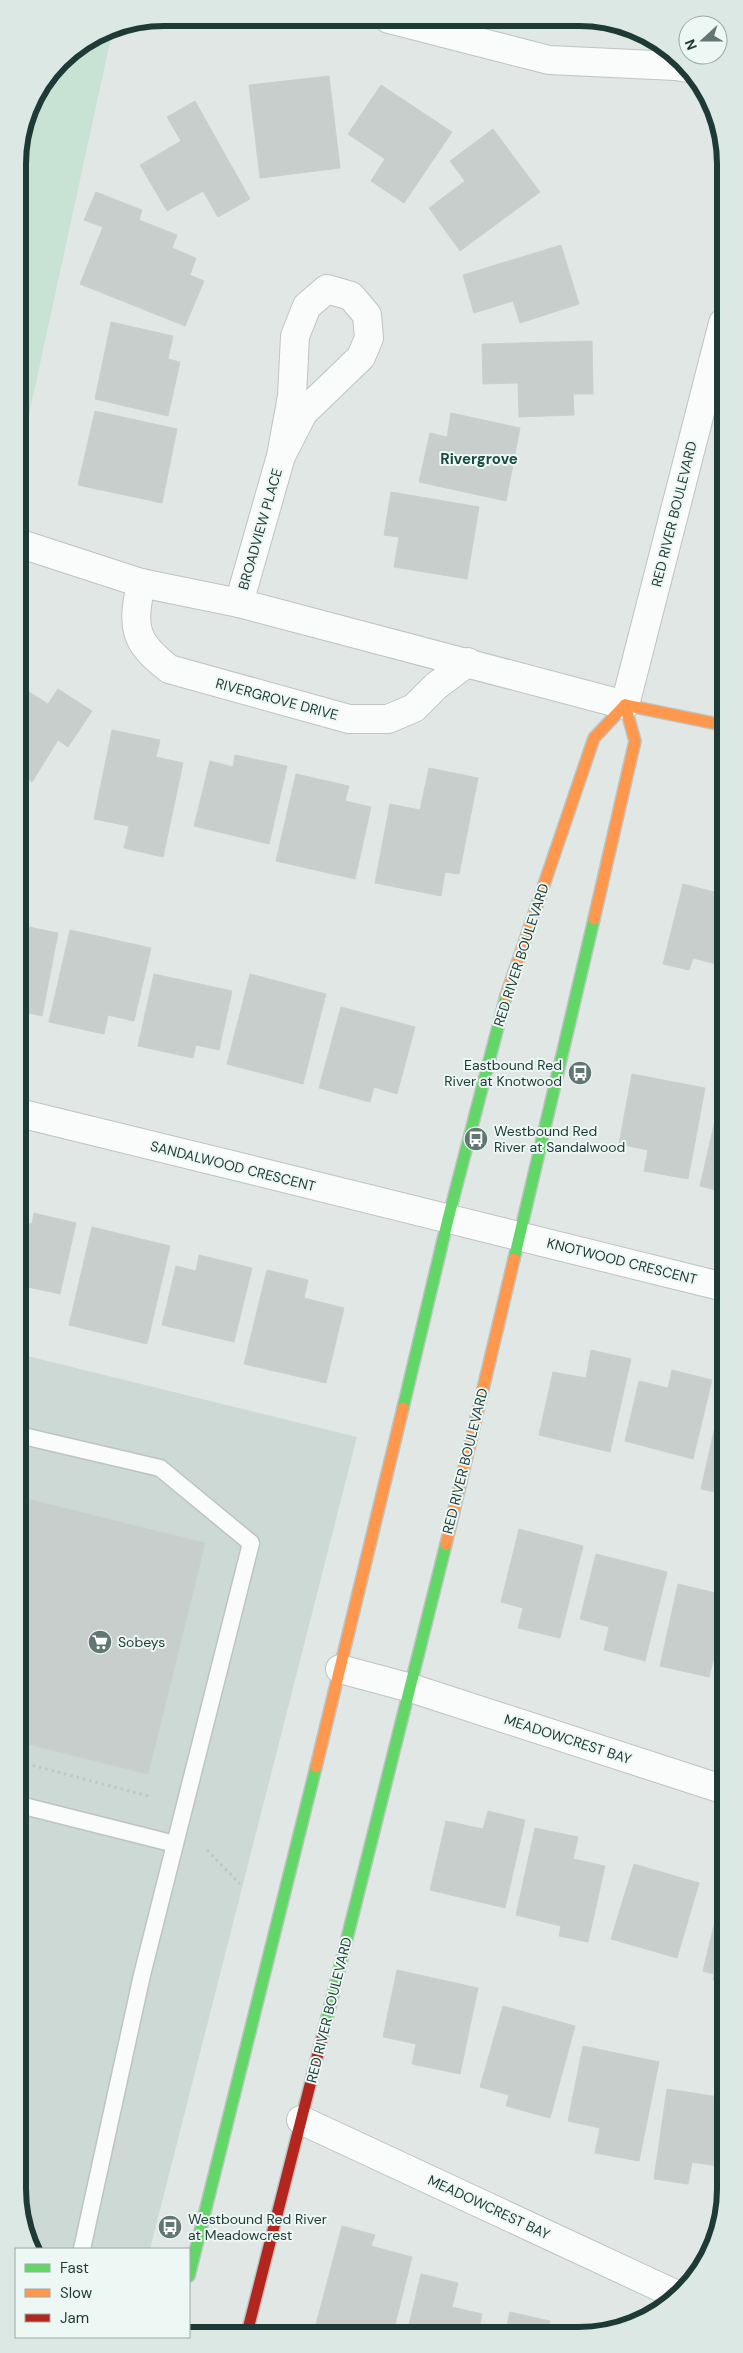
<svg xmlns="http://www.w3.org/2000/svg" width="743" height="2353" viewBox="0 0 743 2353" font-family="'DM Sans',sans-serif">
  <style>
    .built { fill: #cdd9d5 }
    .green { fill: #c8e2d3 }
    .building { fill: #c7cecc; stroke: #c9d0ce }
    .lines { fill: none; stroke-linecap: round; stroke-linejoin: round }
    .lane-casing { stroke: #bdc4c2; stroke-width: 19 }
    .street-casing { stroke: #bdc4c2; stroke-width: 30 }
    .fast-casing { stroke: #bcc5c2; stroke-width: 14 }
    .slow-casing { stroke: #bcc5c2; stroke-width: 14 }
    .jam-casing { stroke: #bcc5c2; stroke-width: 14 }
    .path { stroke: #bec7c6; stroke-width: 3; stroke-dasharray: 2.5 4; stroke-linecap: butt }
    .lane { stroke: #fafbfb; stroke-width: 16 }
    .street { stroke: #fafbfb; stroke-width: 28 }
    .fast { stroke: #63d668; stroke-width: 11 }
    .slow { stroke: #ff974d; stroke-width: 11 }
    .jam { stroke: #b3261e; stroke-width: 11 }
    .labels { text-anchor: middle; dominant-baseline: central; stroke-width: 4; stroke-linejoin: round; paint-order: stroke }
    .street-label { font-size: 14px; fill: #1e3a36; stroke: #edf7f3 }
    .poi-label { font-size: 14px; fill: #1e3a36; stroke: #edf7f3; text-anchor: start }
    .neighbourhood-label { font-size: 15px; font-weight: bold; fill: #194c46; stroke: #edf7f3 }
    .rim { fill: none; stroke: #1e3a36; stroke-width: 6 }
  </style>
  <rect width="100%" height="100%" fill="#e0e7e5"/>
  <path class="built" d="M 19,1354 L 357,1437 L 150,2249 L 32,2249 L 20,2217 Z"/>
  <path class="green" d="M 113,28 L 18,465 L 18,155 L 29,108 L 61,60 L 108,29 Z"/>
  <g class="building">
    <path d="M 329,76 L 340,168 L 260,178 L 249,85 Z"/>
    <path d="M 381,85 L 452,132 L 404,203 L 371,181 L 385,159 L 348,134 Z"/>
    <path d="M 195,101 L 250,199 L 218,217 L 203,191 L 167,211 L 140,165 L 181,141 L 167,117 Z"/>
    <path d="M 493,129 L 540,192 L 460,251 L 429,208 L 465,181 L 450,161 Z"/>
    <path d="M 96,192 L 142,210 L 139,220 L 177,235 L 172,248 L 196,258 L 190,275 L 204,281 L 185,326 L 80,284 L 103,227 L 84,220 Z"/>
    <path d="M 561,245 L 579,304 L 520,323 L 513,301 L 474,313 L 463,275 Z"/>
    <path d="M 111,322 L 173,336 L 168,359 L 180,362 L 168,416 L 95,399 Z"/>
    <path d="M 592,341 L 593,394 L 573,394 L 574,415 L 519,417 L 518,383 L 483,384 L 482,344 Z"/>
    <path d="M 95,411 L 177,429 L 162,503 L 78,485 Z"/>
    <path d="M 451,413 L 520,428 L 506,501 L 419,482 L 430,433 L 447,437 Z"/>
    <path d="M 391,492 L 479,507 L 467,579 L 394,567 L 399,537 L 384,535 Z"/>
    <path d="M 18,685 L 48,704 L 58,689 L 92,711 L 68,747 L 58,740 L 32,782 L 19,773 Z"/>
    <path d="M 112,730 L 160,740 L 156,757 L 183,763 L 163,857 L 124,848 L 129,826 L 94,819 Z"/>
    <path d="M 235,755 L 287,766 L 269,844 L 194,826 L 210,761 L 233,767 Z"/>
    <path d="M 429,768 L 478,778 L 459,874 L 445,872 L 441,896 L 375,883 L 390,804 L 420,810 Z"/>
    <path d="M 296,774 L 349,786 L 345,801 L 371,807 L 355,879 L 276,861 Z"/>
    <path d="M 719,872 L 724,873 L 724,966 L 693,958 L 689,970 L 663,964 L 683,884 L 714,892 Z"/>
    <path d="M 19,925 L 58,933 L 42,1016 L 19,1011 Z"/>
    <path d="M 70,930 L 151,948 L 134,1021 L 108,1015 L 104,1034 L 49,1022 Z"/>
    <path d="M 154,974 L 232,991 L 219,1050 L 196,1045 L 193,1058 L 138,1046 Z"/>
    <path d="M 250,974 L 326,994 L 303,1084 L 227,1064 Z"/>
    <path d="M 341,1007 L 415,1027 L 397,1094 L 374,1087 L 370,1102 L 319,1088 Z"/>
    <path d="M 632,1074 L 705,1088 L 688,1179 L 644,1171 L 648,1150 L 619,1144 Z"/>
    <path d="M 724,1081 L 724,1192 L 700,1186 Z"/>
    <path d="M 34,1213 L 76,1223 L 60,1294 L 19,1285 L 19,1221 L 32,1224 Z"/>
    <path d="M 92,1227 L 170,1246 L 147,1344 L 69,1325 Z"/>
    <path d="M 199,1255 L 252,1268 L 234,1342 L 162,1325 L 176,1266 L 196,1271 Z"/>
    <path d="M 267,1270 L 308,1280 L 304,1298 L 344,1308 L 326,1383 L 244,1364 Z"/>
    <path d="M 591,1350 L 631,1359 L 610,1452 L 539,1435 L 553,1372 L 586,1378 Z"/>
    <path d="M 672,1370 L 712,1380 L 693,1459 L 625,1441 L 639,1381 L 668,1388 Z"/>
    <path d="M 724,1386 L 724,1494 L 701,1489 Z"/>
    <path d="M 19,1497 L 205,1543 L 148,1774 L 20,1742 Z"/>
    <path d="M 519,1529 L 583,1546 L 560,1638 L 518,1628 L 523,1608 L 501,1602 Z"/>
    <path d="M 596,1554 L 667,1572 L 645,1661 L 604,1650 L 609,1627 L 580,1619 Z"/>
    <path d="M 678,1584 L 724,1595 L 725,1664 L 713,1661 L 709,1677 L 660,1666 Z"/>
    <path d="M 488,1811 L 525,1820 L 505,1908 L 430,1890 L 446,1821 L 483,1829 Z"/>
    <path d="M 535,1828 L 578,1837 L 573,1859 L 605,1866 L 588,1942 L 559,1936 L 561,1926 L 516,1915 Z"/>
    <path d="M 634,1864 L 699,1883 L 677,1958 L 611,1939 Z"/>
    <path d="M 724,1883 L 725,1884 L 725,1983 L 713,1980 L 714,1974 L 703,1971 Z"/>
    <path d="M 397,1970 L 478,1988 L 460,2074 L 412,2064 L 416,2044 L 383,2037 Z"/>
    <path d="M 503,2006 L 575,2026 L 550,2118 L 506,2106 L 509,2095 L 480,2087 Z"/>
    <path d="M 583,2046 L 659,2062 L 639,2161 L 595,2153 L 600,2128 L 568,2121 Z"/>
    <path d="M 667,2089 L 725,2098 L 725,2167 L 692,2162 L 688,2184 L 654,2179 Z"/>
    <path d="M 342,2226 L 375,2235 L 371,2246 L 412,2257 L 393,2333 L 314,2332 Z"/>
    <path d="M 421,2274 L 458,2283 L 452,2307 L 482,2314 L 478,2333 L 407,2333 Z"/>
    <path d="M 510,2312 L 550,2321 L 548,2333 L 505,2333 Z"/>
  </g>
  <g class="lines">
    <g class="lane-casing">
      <g id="lane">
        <path d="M 19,1435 L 160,1468 L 251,1543 L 142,1975 L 82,2249"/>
        <path d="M 20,1805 L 175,1844"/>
      </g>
    </g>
    <g class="street-casing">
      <g id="street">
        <path d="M 389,19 L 549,60 L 675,66 L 688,68"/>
        <path d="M 18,543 L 141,583 L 239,603 L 625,705 L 723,323"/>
        <path d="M 141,583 C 132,627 133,641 169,669 L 349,719 L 388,719 L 414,708 L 436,686 L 468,662"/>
        <path d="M 239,603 L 281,456 L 292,396 L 295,336 L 307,306 L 327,289 L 351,296 L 367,315 L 369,338 L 361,357 L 303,413 L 281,456"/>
        <path d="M 19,1113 C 254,1171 490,1227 724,1287"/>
        <path d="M 340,1669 L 411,1688 L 725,1790"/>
        <path d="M 301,2120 L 677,2295"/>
      </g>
    </g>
    <g class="fast-casing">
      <g id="fast">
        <path d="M 514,1259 L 594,919"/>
        <path d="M 403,1408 L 448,1219 L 506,996"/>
        <path d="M 325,2026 L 446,1544"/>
        <path d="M 189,2276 L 316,1767"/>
      </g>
    </g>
    <g class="slow-casing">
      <g id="slow">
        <path d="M 625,705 L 723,725"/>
        <path d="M 594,919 L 635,741 L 625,705"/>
        <path d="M 506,996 L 594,738 L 625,705"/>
        <path d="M 446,1544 L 514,1259"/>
        <path d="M 316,1767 L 403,1408"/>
      </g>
    </g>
    <g class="jam-casing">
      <path id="jam" d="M 247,2333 L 325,2026"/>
    </g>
    <g class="path">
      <path d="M 20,1762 L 152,1797"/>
      <path d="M 207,1850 L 240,1884"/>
    </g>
    <use href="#lane" class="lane"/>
    <use href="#street" class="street"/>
    <use href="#fast" class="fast"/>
    <use href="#slow" class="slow"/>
    <use href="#jam" class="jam"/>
  </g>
  <defs>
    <g id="bus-disc" transform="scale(1.25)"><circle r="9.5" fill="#627773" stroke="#edf7f3"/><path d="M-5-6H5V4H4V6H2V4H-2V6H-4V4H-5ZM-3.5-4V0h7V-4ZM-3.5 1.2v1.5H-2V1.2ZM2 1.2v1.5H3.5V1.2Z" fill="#fff"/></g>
    <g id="supermarket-disc" transform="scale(1.25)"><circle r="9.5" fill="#627773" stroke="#edf7f3"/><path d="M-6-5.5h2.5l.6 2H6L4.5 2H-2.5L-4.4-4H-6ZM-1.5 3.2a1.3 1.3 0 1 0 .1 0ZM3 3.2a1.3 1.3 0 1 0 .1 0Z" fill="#fff"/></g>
  </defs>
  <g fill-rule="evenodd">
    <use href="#bus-disc" x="580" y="1073"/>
    <use href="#bus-disc" x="476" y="1139"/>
    <use href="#supermarket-disc" x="100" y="1642"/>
    <use href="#bus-disc" x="170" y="2227"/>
  </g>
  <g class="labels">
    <g class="street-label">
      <text transform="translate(674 514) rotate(-76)">RED RIVER BOULEVARD</text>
      <text transform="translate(260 529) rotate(-74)">BROADVIEW PLACE</text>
      <text transform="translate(277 699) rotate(15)">RIVERGROVE DRIVE</text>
      <text transform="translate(521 955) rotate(-72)">RED RIVER BOULEVARD</text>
      <text transform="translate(233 1166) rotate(14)">SANDALWOOD CRESCENT</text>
      <text transform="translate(622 1261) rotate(14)">KNOTWOOD CRESCENT</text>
      <text transform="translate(465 1461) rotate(-76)">RED RIVER BOULEVARD</text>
      <text transform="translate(568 1739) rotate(18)">MEADOWCREST BAY</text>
      <text transform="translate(329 2010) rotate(-76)">RED RIVER BOULEVARD</text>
      <text transform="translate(489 2207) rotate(25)">MEADOWCREST BAY</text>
    </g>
    <g class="poi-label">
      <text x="562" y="1065" text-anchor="end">Eastbound Red<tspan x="562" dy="16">River at Knotwood</tspan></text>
      <text x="494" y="1131">Westbound Red<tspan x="494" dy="16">River at Sandalwood</tspan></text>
      <text x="118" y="1642">Sobeys</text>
      <text x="188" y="2219">Westbound Red River<tspan x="188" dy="16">at Meadowcrest</tspan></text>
    </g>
    <g class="neighbourhood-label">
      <text x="479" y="459">Rivergrove</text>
    </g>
  </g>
  <path d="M0 0H743V2353H0ZM164 26H579A138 138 0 0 1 717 164V2189A138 138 0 0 1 579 2327H164A138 138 0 0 1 26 2189V164A138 138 0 0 1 164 26Z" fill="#dce8e4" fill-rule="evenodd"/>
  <path class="rim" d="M164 26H579A138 138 0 0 1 717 164V2189A138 138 0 0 1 579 2327H164A138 138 0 0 1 26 2189V164A138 138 0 0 1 164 26Z"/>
  <rect x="15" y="2248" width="175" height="90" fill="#edf7f3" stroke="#9aaba7"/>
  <rect x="25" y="2264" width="25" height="8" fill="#63d668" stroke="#9aaba7"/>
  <text x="60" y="2273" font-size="15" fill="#1e3a36">Fast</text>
  <rect x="25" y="2289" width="25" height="8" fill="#ff974d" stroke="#9aaba7"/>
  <text x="60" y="2298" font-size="15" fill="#1e3a36">Slow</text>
  <rect x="25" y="2314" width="25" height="8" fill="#b3261e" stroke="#9aaba7"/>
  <text x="60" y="2323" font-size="15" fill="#1e3a36">Jam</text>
  <g transform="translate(703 40) rotate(249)"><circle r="24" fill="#edf7f3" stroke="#9aaba7"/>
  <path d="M0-4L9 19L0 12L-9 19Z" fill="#627773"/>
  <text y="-8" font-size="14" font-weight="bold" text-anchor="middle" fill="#1e3a36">N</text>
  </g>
</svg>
